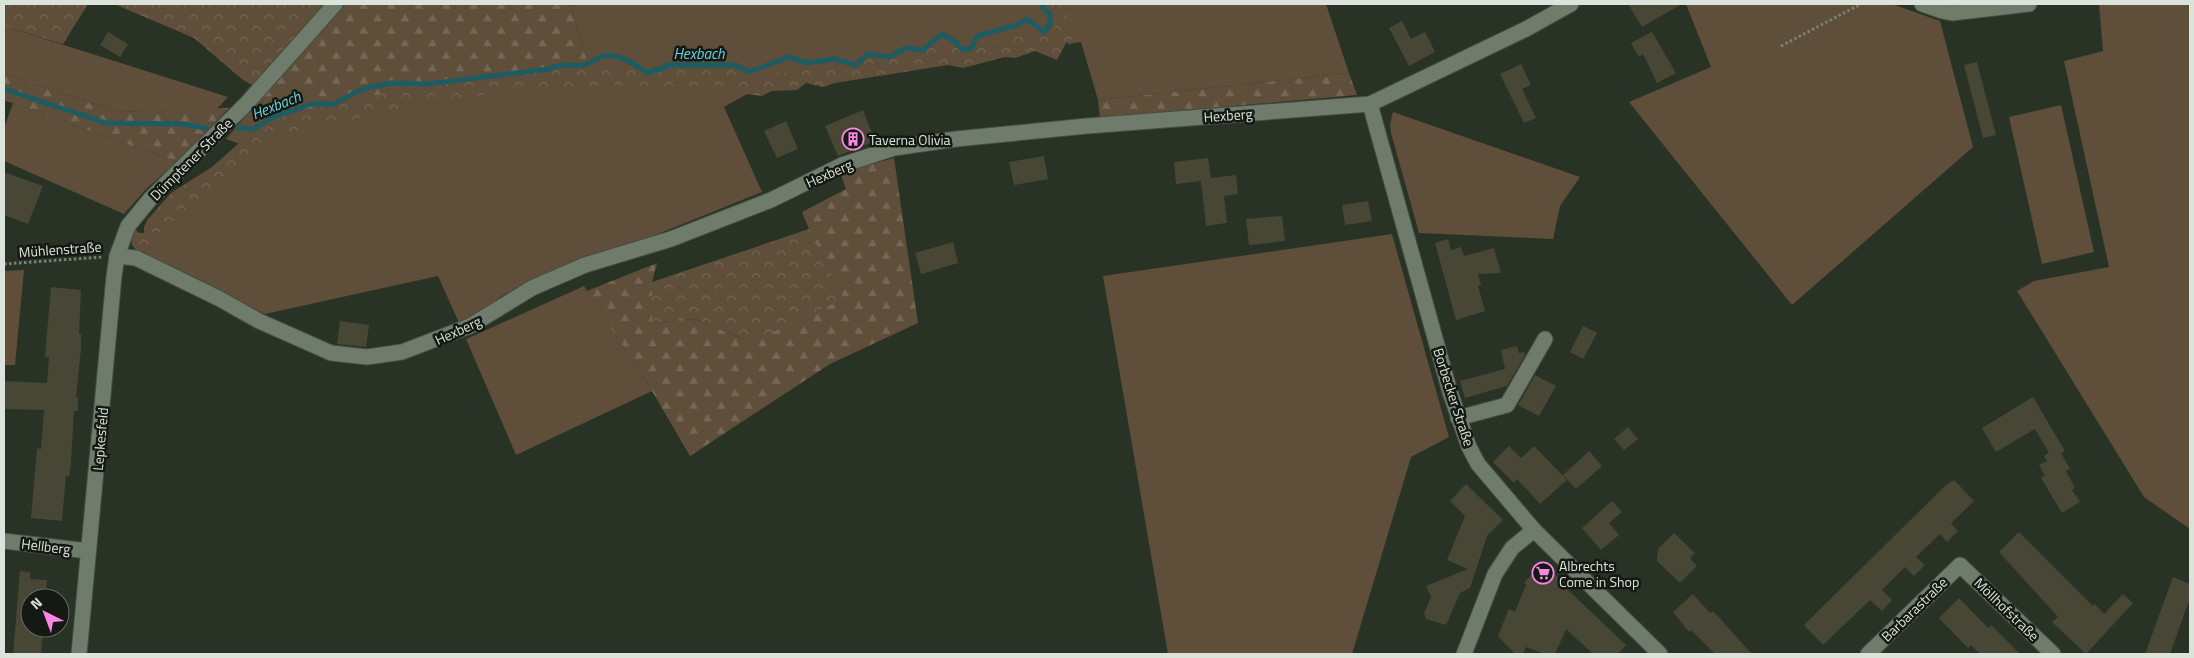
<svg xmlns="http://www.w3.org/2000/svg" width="2194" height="658" viewBox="0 0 2194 658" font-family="'Titillium Web',sans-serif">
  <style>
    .green { fill: #5f4e39 }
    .forest { fill: url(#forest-firs) }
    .park { fill: url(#park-crowns) }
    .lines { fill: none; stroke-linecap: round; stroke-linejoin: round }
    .stream { stroke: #1c5c62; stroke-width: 5 }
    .building { fill: #484735 }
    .minor-casing { stroke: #454f42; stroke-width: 17 }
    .path { stroke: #788175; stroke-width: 3; stroke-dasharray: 2.5 2.5; stroke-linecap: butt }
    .minor { stroke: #6f7c6c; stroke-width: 15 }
    .labels { text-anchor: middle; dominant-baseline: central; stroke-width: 5; stroke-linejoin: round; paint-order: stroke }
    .street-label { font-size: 14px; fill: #dce3da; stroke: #141913 }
    .poi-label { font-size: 14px; fill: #dce3da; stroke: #141913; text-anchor: start }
    .water-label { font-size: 15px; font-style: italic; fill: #6fd2dc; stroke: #141913 }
  </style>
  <defs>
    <pattern id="forest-firs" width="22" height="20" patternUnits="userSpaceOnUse" patternTransform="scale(1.25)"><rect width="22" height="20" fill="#5f4e39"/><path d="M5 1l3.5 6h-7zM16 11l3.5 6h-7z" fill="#756755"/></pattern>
    <pattern id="park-crowns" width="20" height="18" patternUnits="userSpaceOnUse" patternTransform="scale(1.25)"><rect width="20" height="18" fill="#5f4e39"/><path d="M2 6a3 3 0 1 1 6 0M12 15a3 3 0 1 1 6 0" fill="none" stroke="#756755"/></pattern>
  </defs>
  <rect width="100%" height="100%" fill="#283325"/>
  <g class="green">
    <path d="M 570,4 L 1326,4 L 1349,73 L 1098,100 L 1081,42 L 1068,44 L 1057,30 L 1050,43 L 988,47 L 760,87 L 724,107 L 762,192 L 638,242 L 578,259 L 505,294 L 460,325 L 438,276 L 265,314 L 149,258 L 138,246 L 246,146 L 226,139 L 254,106 L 268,118 L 589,66 Z"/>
    <path d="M 1686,4 L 1892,4 L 1940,21 L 1973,147 L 1792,305 L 1629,102 L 1711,67 Z"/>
    <path d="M 2099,4 L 2190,4 L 2190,529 L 2144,497 L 2017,291 L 2034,281 L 2109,267 L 2064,61 L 2103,51 Z"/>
    <path d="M 4,26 L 228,97 L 217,109 L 117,112 L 4,74 Z"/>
    <path d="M 13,103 L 177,162 L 146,189 L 124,214 L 4,161 L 4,128 Z"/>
    <path d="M 2061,105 L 2094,252 L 2042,264 L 2009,117 Z"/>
    <path d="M 1393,112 L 1580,177 L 1560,206 L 1553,239 L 1419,233 L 1391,133 L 1390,124 Z"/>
    <path d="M 1392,234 L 1449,437 L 1411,457 L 1352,654 L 1168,654 L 1103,276 Z"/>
    <path d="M 24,270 L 15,365 L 4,365 L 4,271 Z"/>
    <path d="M 584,286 L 652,391 L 516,455 L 466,339 Z"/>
  </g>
  <g class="forest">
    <path d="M 345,4 L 570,4 L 589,66 L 497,85 L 270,121 L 254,106 Z"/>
    <path d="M 1349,73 L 1357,95 L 1100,118 L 1098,100 Z"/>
    <path d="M 4,74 L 117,112 L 229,108 L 177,162 L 4,100 Z"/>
    <path d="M 894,158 L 918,323 L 830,364 L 690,456 L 652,391 L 587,291 L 657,263 L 652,282 L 652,323 L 695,319 L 751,342 L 809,229 L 802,212 L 846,189 L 840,172 Z"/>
  </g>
  <g class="park">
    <path d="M 4,4 L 88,4 L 63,44 L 4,26 Z"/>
    <path d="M 114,4 L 329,4 L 258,88 L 243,80 L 194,38 Z"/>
    <path d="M 1046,4 L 1064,4 L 1065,10 L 1073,26 L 1071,45 L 1067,41 L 1057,60 L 1035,51 L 1015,58 L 1005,57 L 963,68 L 948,65 L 835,83 L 823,87 L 806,83 L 797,90 L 772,91 L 762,96 L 738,93 L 730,87 L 600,85 L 585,89 L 543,87 L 521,91 L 431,101 L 415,101 L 397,110 L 271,137 L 188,208 L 139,254 L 132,245 L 130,228 L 132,226 L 139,233 L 144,233 L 144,227 L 148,219 L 171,193 L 212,167 L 265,120 L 392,91 L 412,84 L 535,69 L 596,66 L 737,70 L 746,76 L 760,79 L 774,73 L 790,73 L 804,64 L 823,66 L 950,45 L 961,48 L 983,46 L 1000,39 L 1020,37 L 1035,32 L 1049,38 L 1057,22 Z"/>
    <path d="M 809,229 L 844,299 L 751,342 L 695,319 L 652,323 L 652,282 Z"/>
  </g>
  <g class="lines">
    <g class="stream">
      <path d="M 4,89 L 106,123 L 181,124 L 206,128"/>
      <path d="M 238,128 L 254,129 L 269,119 L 311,104 L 333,104 L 363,89 L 391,83 L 428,84 L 549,69 C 561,62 570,67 583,65 C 591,64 594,60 600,57 C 614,51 636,64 647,73 L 667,67 L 667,65 L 736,65 L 749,72 L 789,57 L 808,63 L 834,59 L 856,65 L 868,54 L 889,57 L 906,48 L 923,50 L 942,34 L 956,42 L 961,49 L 971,49 L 977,36 L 1017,25 L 1027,19 L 1044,32 L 1050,25 L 1050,14 L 1043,8 L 1043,4"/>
    </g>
  </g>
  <g class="building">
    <path d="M 1628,4 L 1682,4 L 1642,27 Z"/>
    <path d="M 1402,21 L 1411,39 L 1425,32 L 1435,52 L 1409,66 L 1389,28 Z"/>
    <path d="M 108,32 L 128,44 L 120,57 L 100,45 Z"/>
    <path d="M 1652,32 L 1676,73 L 1657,83 L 1643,54 L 1639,57 L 1631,43 Z"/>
    <path d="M 1977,62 L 1996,135 L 1983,138 L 1964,65 Z"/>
    <path d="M 1521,64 L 1531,85 L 1522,89 L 1536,118 L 1524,123 L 1500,74 Z"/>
    <path d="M 863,110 L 875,141 L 838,156 L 825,126 Z"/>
    <path d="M 786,121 L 798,149 L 777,158 L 764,131 Z"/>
    <path d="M 1044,156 L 1048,179 L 1014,185 L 1009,162 Z"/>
    <path d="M 1208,158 L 1211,178 L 1236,175 L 1238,194 L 1224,196 L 1227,223 L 1206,226 L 1201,181 L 1176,184 L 1174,162 Z"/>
    <path d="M 4,172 L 43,186 L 28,224 L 4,215 Z"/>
    <path d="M 1368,201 L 1372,221 L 1345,225 L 1342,205 Z"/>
    <path d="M 1282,216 L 1285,241 L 1249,245 L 1246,219 Z"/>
    <path d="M 1448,239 L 1451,250 L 1461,247 L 1464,256 L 1494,248 L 1501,273 L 1478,274 L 1481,285 L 1478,286 L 1485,311 L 1456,320 L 1435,243 Z"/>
    <path d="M 953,242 L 958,263 L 921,274 L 915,253 Z"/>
    <path d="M 51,287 L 81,290 L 79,334 L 81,334 L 81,348 L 76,397 L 78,397 L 78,411 L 74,411 L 71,462 L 69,477 L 66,476 L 62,521 L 31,518 L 37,448 L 41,449 L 44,410 L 4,409 L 4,381 L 47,383 L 49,357 L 45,357 Z"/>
    <path d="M 340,321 L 369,325 L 366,347 L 337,344 Z"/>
    <path d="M 1583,326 L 1597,333 L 1583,359 L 1570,352 Z"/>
    <path d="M 1517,346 L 1519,353 L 1524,352 L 1525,355 L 1507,386 L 1465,398 L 1460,381 L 1505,369 L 1501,350 Z"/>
    <path d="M 1535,375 L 1556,386 L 1539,416 L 1518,405 Z"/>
    <path d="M 2033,397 L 2065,451 L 2061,453 L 2070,469 L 2066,471 L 2075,488 L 2072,490 L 2080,502 L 2062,513 L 2041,478 L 2045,476 L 2039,465 L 2047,461 L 2044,456 L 2049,453 L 2035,429 L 1996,452 L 1982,428 Z"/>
    <path d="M 1628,427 L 1638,439 L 1624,450 L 1614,439 Z"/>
    <path d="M 1509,446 L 1521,458 L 1534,446 L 1567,480 L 1540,504 L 1517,479 L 1514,483 L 1493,462 Z"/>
    <path d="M 1589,451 L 1602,466 L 1576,489 L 1563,475 Z"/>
    <path d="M 1954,480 L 1974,501 L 1951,523 L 1958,531 L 1947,542 L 1940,534 L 1916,557 L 1925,565 L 1914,576 L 1905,567 L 1882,590 L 1892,600 L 1882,611 L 1870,600 L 1823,645 L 1804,625 L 1946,485 Z"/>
    <path d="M 1466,484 L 1503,520 L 1487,536 L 1470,588 L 1460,593 L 1446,625 L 1426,619 L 1424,613 L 1431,597 L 1426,586 L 1468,569 L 1447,560 L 1465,516 L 1450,501 Z"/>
    <path d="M 1612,501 L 1622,512 L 1609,523 L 1619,535 L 1601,550 L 1582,528 Z"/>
    <path d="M 2019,532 L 2093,606 L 2095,604 L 2104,614 L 2123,594 L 2133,603 L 2086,654 L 2052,622 L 2058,617 L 1999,552 Z"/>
    <path d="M 1674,533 L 1695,553 L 1690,558 L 1697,566 L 1680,583 L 1657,561 L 1658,549 Z"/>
    <path d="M 1542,563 L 1570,588 L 1568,590 L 1626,645 L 1618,654 L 1593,654 L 1566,629 L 1555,654 L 1544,654 L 1526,647 L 1523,654 L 1515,654 L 1498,636 L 1509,609 L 1515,612 L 1526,585 L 1524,583 Z"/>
    <path d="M 20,571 L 30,572 L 30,579 L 47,580 L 45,598 L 30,598 L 30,628 L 43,628 L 41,654 L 13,654 Z"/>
    <path d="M 2173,577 L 2190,584 L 2190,598 L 2170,654 L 2145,654 Z"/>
    <path d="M 1693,594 L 1710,613 L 1713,611 L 1752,654 L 1715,654 L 1691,630 L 1689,632 L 1673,612 Z"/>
    <path d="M 1959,598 L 1988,628 L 1991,625 L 2020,654 L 1980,654 L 1971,645 L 1968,648 L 1939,618 Z"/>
  </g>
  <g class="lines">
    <g class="minor-casing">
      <g id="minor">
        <path d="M 1922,4 L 1942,11 L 1952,13 L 2029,4"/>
        <path d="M 1370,104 L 1450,392 L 1469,447 L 1478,464 L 1534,530 L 1660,654"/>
        <path d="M 117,256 L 136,258 L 220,299 L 259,321 L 331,353 L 367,357 L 402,352 L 470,326 L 532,288 L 585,265 L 671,239 L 771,200 L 842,165 L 894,148 L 956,139 L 1087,126 L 1370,104 L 1526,29 L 1571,4"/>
        <path d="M 1458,418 L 1507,405 L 1545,339"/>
        <path d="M 4,541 L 88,551"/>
        <path d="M 79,654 L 114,276 L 117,256 L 128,226 L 151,198 L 247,103 L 335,4"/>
        <path d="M 1464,654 L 1495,574 L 1512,548 L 1534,530"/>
        <path d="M 1868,654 L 1960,565 L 2053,654"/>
      </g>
    </g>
    <g class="path">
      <path d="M 1781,46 L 1861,4"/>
      <path d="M 4,264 L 103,257"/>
    </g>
    <use href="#minor" class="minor"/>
  </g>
  <defs>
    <g id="building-ring" transform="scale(1.125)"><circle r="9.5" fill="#141913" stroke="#fc86e4" stroke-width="1.5"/><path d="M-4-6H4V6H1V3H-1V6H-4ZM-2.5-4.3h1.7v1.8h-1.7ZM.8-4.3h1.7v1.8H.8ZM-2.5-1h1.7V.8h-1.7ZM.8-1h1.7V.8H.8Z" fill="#fc86e4"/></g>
    <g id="supermarket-ring" transform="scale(1.125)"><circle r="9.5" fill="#141913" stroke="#fc86e4" stroke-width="1.5"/><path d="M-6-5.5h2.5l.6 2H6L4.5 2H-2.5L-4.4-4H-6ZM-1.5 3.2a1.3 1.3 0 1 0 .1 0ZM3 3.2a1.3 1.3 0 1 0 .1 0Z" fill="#fc86e4"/></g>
  </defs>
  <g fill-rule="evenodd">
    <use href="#building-ring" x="853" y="139"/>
    <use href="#supermarket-ring" x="1543" y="573"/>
  </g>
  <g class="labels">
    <g class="street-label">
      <text transform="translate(1228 115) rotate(-4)">Hexberg</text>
      <text transform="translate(191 159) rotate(-45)">Dümptener Straße</text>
      <text transform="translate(829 173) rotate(-24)">Hexberg</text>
      <text transform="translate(60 249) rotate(-4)">Mühlenstraße</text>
      <text transform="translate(458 330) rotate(-25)">Hexberg</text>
      <text transform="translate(1454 397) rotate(72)">Borbecker Straße</text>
      <text transform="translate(100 439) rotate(-85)">Lepkesfeld</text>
      <text transform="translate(46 546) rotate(7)">Hellberg</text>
      <text transform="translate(1914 609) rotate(-44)">Barbarastraße</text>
      <text transform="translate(2007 609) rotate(44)">Möllhofstraße</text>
    </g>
    <g class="poi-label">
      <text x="869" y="139">Taverna Olivia</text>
      <text x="1559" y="565">Albrechts<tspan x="1559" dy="16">Come in Shop</tspan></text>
    </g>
    <g class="water-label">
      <text x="699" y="53">Hexbach</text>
      <text transform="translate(276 105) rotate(-22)">Hexbach</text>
    </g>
  </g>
  <rect width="2194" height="658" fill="none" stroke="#dce3da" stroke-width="10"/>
  <g transform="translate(45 613) rotate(318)"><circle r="24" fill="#141913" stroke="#646a63"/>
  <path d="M0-4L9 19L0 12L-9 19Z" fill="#fc86e4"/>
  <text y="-8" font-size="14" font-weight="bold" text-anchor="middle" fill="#dce3da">N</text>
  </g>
</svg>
